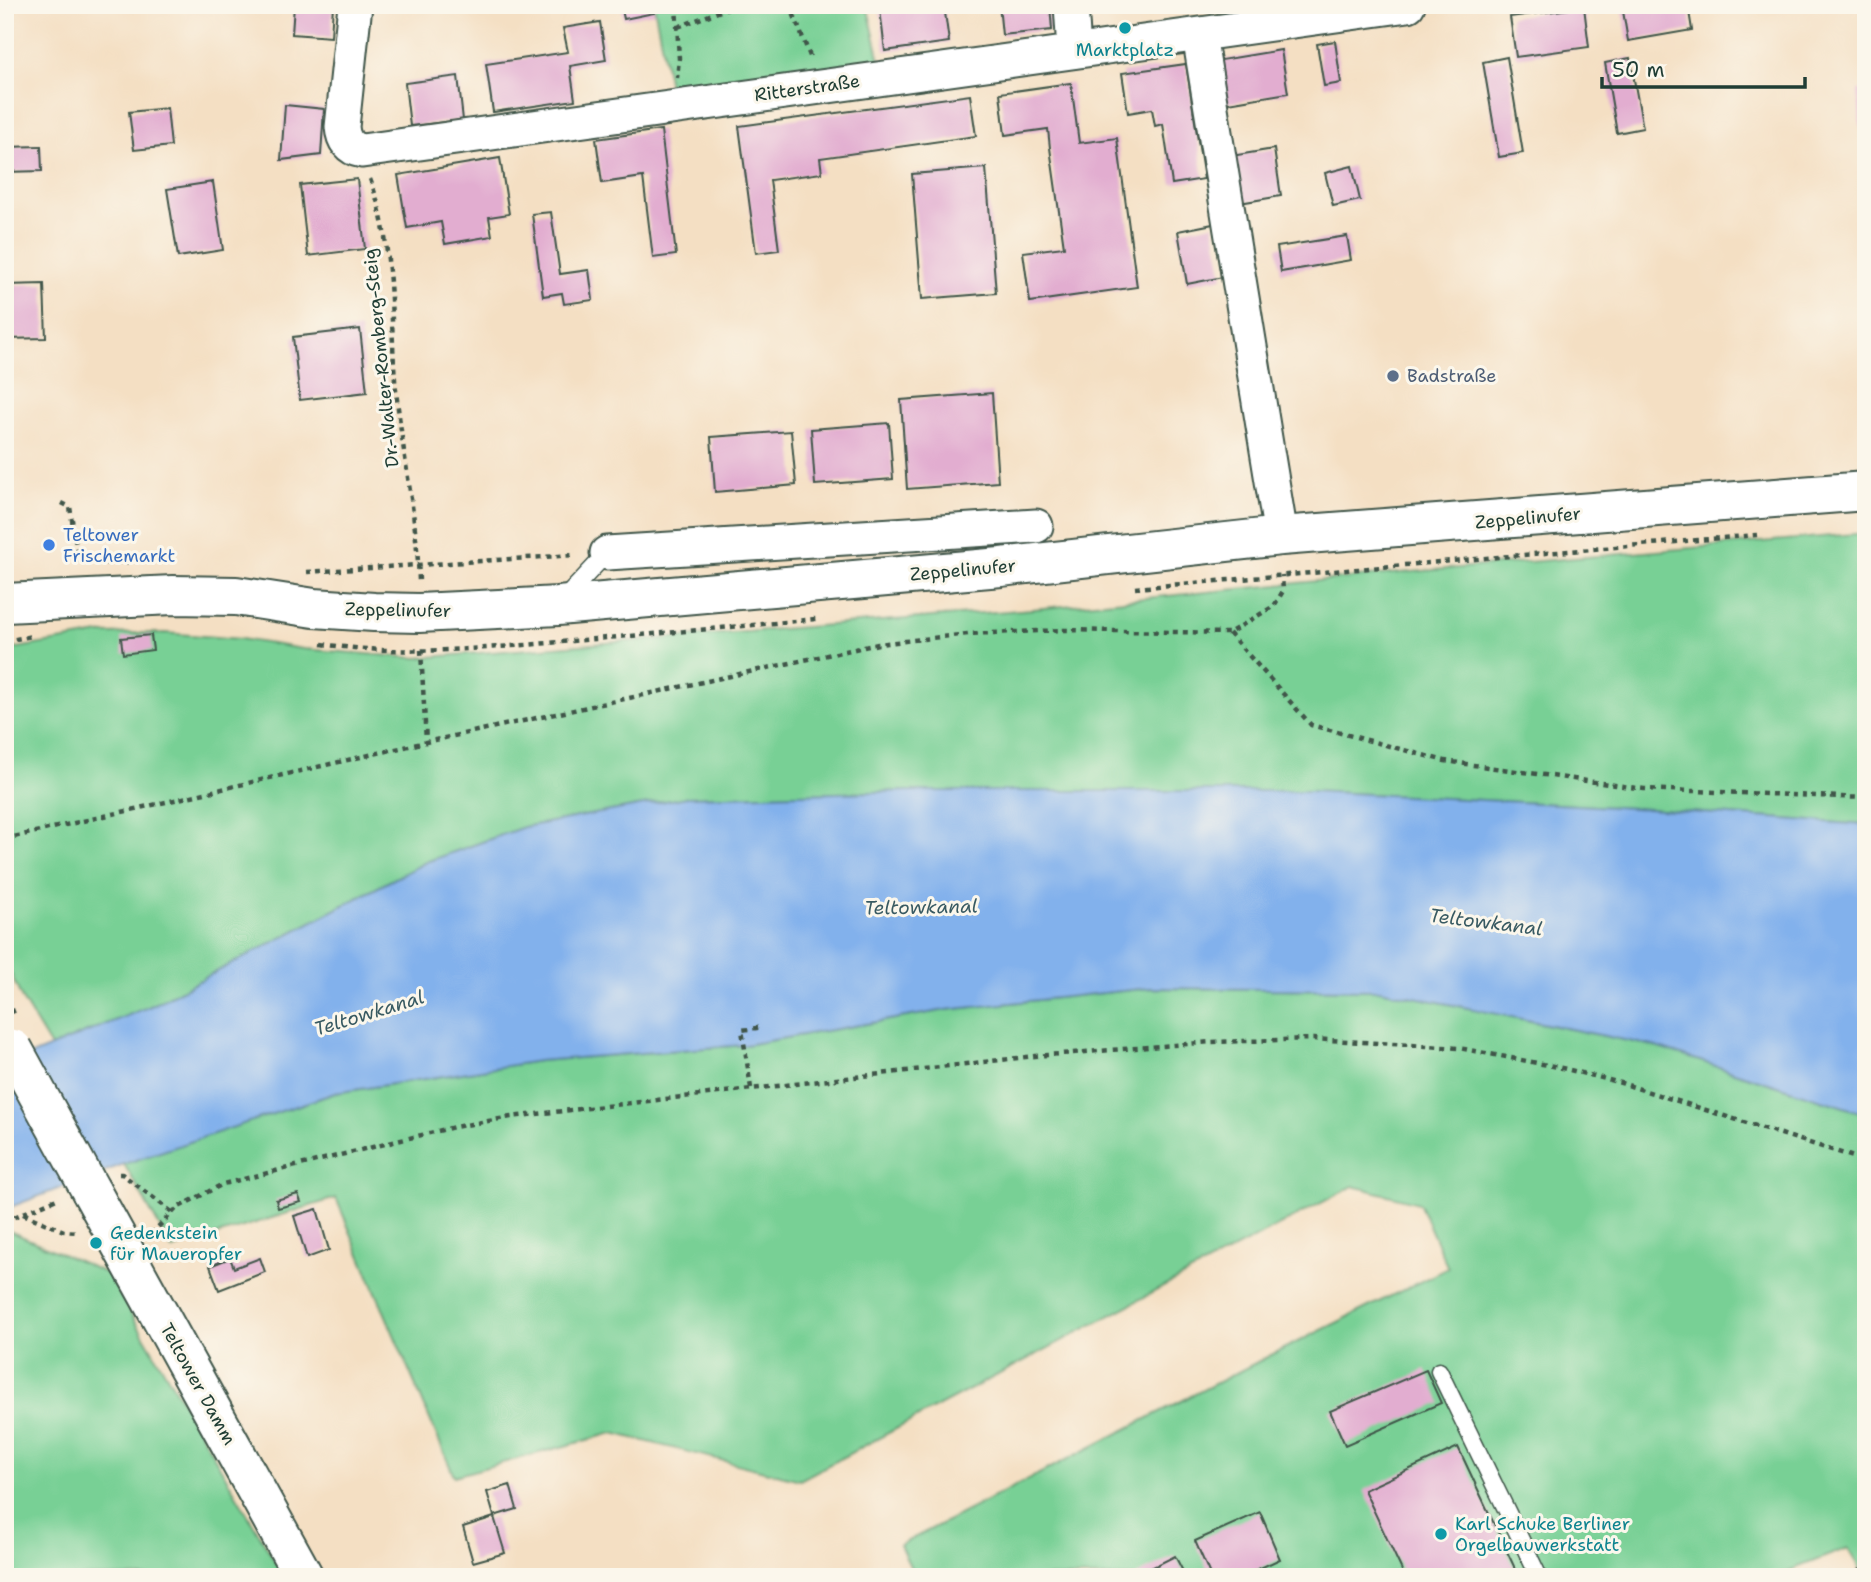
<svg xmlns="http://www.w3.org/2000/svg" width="1871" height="1582" viewBox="0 0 1871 1582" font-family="'Shantell Sans',sans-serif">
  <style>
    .green { fill: #78d095; stroke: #4c8664; stroke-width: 2 }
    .water { fill: #82b1ec; stroke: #507790; stroke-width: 2 }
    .building { fill: #e2add0 }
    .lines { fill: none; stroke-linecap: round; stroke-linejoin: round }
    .service-casing { stroke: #3f5549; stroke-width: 19 }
    .minor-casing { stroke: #3f5549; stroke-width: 37 }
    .secondary-casing { stroke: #3f5549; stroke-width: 42 }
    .path { stroke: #3f5549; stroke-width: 4.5; stroke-dasharray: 5 5; stroke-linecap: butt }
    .service { stroke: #fff; stroke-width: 16 }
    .minor { stroke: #fff; stroke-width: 33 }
    .secondary { stroke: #fff; stroke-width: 38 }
    .secondary-bridge-casing { stroke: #3f5549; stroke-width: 42; stroke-linecap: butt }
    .secondary-bridge { stroke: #fff; stroke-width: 38 }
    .culture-dot { fill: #0f9aa8; stroke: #fbf7ec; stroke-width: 2.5 }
    .service-dot { fill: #5c6f8a; stroke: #fbf7ec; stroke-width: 2.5 }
    .shop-dot { fill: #3f7fe0; stroke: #fbf7ec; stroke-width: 2.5 }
    .labels { text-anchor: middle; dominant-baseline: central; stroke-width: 6; stroke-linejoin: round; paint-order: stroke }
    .culture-label { font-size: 18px; fill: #0d838f; stroke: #fbf7ec; text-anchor: start }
    .street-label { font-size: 18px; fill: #1f3d34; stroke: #fbf7ec }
    .service-label { font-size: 18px; fill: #4e5e75; stroke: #fbf7ec; text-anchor: start }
    .shop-label { font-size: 18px; fill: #366cbe; stroke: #fbf7ec; text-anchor: start }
    .water-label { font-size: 19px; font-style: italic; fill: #385a62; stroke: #fbf7ec }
  </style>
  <rect width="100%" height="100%" fill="#fbf7ec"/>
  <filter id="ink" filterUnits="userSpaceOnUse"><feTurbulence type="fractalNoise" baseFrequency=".0143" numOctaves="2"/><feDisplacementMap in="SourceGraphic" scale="14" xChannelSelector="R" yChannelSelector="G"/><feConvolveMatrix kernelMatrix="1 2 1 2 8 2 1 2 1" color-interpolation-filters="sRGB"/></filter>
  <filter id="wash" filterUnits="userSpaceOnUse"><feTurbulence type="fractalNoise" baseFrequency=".00686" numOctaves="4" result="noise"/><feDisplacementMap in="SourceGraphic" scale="28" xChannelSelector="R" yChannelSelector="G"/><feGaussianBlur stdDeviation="1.57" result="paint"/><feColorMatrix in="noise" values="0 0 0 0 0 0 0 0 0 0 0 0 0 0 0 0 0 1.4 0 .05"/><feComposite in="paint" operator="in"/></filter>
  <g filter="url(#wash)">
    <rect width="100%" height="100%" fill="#f4dfc3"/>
    <g class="green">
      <path d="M 654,5 L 867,5 L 882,69 L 671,97 Z"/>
      <path d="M 1866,533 L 1866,825 L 1634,808 L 1311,791 L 911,791 L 687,797 L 524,827 L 426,862 L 153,1005 L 51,1047 L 23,1001 L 5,961 L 5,650 L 100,634 L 165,633 L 241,639 L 303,649 L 417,658 L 1033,609 L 1400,573 Z"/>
      <path d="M 1150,988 L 1380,990 L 1653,1046 L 1866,1114 L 1866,1577 L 1848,1548 L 1773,1577 L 915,1577 L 900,1545 L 1273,1354 L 1448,1268 L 1419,1203 L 1353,1186 L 800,1480 L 613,1433 L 454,1476 L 336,1198 L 172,1249 L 124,1164 L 335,1093 L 539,1061 L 745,1045 L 946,1010 Z"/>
      <path d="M 5,1229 L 108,1274 L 284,1577 L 5,1577 Z"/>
    </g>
    <path class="water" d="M 911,791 L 1311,791 L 1634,808 L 1866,825 L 1866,1114 L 1653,1046 L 1380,990 L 1150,988 L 946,1010 L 745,1045 L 539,1061 L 335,1093 L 124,1164 L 5,1209 L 5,1066 L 153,1005 L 426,862 L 524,827 L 687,797 Z"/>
    <g id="blocks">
      <g class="building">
        <path d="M 294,5 L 333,5 L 331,37 L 292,34 Z"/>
        <path d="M 621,5 L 653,5 L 654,13 L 624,19 Z"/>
        <path d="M 905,5 L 944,5 L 949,42 L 885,51 L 880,9 Z"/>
        <path d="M 999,5 L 1050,5 L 1052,30 L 1002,35 Z"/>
        <path d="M 1622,5 L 1688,5 L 1692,30 L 1628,41 Z"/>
        <path d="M 1584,7 L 1589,47 L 1516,57 L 1510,17 Z"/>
        <path d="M 600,22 L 606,60 L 570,66 L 575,100 L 493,112 L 486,64 L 568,52 L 563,28 Z"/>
        <path d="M 1335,41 L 1341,83 L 1324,86 L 1317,44 Z"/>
        <path d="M 1281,50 L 1288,93 L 1222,104 L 1215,61 Z"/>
        <path d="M 1507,57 L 1523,153 L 1499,157 L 1483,62 Z"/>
        <path d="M 1630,58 L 1643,128 L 1617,133 L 1605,63 Z"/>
        <path d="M 1186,64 L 1204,179 L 1172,184 L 1163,124 L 1155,126 L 1152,109 L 1128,113 L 1122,73 Z"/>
        <rect x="5" y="69" width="6" height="17"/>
        <path d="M 458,76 L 463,120 L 410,126 L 405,83 Z"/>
        <path d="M 1071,83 L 1079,143 L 1117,138 L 1137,287 L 1030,302 L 1023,252 L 1064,247 L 1050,148 L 1048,129 L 1005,135 L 1000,93 Z"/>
        <path d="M 1858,90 L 1866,90 L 1866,127 L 1860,128 Z"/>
        <path d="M 970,95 L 976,136 L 820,158 L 822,173 L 770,180 L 779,250 L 756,253 L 739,126 Z"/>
        <path d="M 285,105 L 324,109 L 321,155 L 281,160 Z"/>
        <path d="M 167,108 L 171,146 L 134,150 L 129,112 Z"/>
        <path d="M 661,130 L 676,255 L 653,258 L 643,177 L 602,183 L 596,139 Z"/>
        <path d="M 41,146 L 42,171 L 5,172 L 5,147 Z"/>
        <path d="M 1274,149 L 1281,196 L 1239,203 L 1231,156 Z"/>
        <path d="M 500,158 L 509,214 L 489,217 L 492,236 L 445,244 L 441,222 L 407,228 L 398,175 Z"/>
        <path d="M 1352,166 L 1360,200 L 1333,206 L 1325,173 Z"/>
        <path d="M 986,168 L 996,293 L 922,299 L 912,174 Z"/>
        <path d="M 357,179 L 365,249 L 308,256 L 300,185 Z"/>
        <path d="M 213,182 L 223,250 L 178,257 L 167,189 Z"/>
        <path d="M 551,212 L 560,274 L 589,270 L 593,300 L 564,304 L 562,293 L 543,296 L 532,214 Z"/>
        <path d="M 1213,224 L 1223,277 L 1187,284 L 1178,231 Z"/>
        <path d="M 1347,236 L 1351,260 L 1281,272 L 1277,247 Z"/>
        <path d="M 44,284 L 46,338 L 5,339 L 5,285 Z"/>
        <path d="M 360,329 L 367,392 L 300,400 L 293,337 Z"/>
        <path d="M 992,393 L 998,482 L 907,489 L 901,400 Z"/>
        <path d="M 889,423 L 893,479 L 815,485 L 811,429 Z"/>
        <path d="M 791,431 L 796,485 L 715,492 L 711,437 Z"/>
        <path d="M 151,635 L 153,650 L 123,654 L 121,638 Z"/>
        <path d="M 298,1194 L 301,1202 L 278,1208 L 276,1200 Z"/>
        <path d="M 317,1209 L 329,1250 L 307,1258 L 294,1216 Z"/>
        <path d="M 230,1258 L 234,1268 L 260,1258 L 265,1272 L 219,1290 L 210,1266 Z"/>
        <path d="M 1426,1370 L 1441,1403 L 1345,1445 L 1330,1411 Z"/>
        <path d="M 1458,1447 L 1519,1577 L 1405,1577 L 1364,1490 Z"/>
        <path d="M 510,1485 L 517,1509 L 494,1516 L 487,1492 Z"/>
        <path d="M 1260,1512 L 1280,1559 L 1241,1577 L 1211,1577 L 1195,1541 Z"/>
        <path d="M 494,1517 L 505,1553 L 473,1562 L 463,1527 Z"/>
        <path d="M 1175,1556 L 1186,1577 L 1133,1577 Z"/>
      </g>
    </g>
  </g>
  <g filter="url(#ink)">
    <use href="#blocks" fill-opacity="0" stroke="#3f5549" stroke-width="2"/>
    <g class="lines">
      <g class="service-casing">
        <g id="service">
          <path d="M 563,600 L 607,553"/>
          <path d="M 1439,1371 L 1539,1577"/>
        </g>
      </g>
      <g class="minor-casing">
        <g id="minor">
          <path d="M 355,5 L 342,127 C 343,140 349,149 362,151 L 1408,5"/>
          <path d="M 1071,5 L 1074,51"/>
          <path d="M 1199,35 L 1281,536"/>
          <path d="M 607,553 L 1036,526"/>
        </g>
      </g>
      <g class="secondary-casing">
        <g id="secondary">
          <path d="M 5,603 L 173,595 L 236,596 L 314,608 L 374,612 L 419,613 L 558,606 L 1001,567 L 1281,536 L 1866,491"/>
          <path d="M 91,1191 L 304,1577"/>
        </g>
      </g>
      <g class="path">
        <path d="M 676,5 L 679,59 L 677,78"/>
        <path d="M 790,5 L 811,59"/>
        <path d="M 678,27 L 736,5"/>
        <path d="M 370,179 C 394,242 390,313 395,380 C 401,447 417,515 419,582"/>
        <path d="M 62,503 L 70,507 L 79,565"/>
        <path d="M 105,563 L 128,562"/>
        <path d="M 307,572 L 575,555"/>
        <path d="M 1135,588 L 1757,535"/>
        <path d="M 1229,633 L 1311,725 L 1445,761 L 1644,789 L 1866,798"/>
        <path d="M 5,641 L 32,636"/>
        <path d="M 322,644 C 405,657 489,648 572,641 C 653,634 735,627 816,619"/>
        <path d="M 421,650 L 426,742"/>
        <path d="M 5,839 L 426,742 L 878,644 L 968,634 L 1063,630 L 1229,633 L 1274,606 L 1283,591 L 1282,575"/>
        <path d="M 5,990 L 15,1017"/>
        <path d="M 751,1088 L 742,1030 L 763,1027"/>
        <path d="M 119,1174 L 122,1174 L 172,1212"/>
        <path d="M 23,1214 L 64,1231 L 77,1232"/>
        <path d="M 5,1221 L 59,1198"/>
        <path d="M 151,1234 L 177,1208 L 223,1184 L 454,1127 L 511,1117 L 1035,1056 L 1212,1042 L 1313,1039 L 1459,1048 L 1558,1067 L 1621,1083 L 1866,1161"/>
        <path d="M 1848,1577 L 1861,1570 L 1865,1577"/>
      </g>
      <use href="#service" class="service"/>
      <use href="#minor" class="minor"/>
      <use href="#secondary" class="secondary"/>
      <g class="secondary-bridge-casing">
        <path id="secondary-bridge" d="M 13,1049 L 91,1191"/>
      </g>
      <use href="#secondary-bridge" class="secondary-bridge"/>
    </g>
  </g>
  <g class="culture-dot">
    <circle cx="1125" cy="28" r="7"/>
    <circle cx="96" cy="1243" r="7"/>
    <circle cx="1441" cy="1534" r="7"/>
  </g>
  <circle class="service-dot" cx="1393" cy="376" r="7"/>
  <circle class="shop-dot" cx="49" cy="545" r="7"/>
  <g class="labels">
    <g class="culture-label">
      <text x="1125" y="50" text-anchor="middle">Marktplatz</text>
      <text x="110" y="1233">Gedenkstein<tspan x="110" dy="21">für Maueropfer</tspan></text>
      <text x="1455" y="1524">Karl Schuke Berliner<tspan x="1455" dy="21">Orgelbauwerkstatt</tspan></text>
    </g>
    <g class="street-label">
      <text transform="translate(807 88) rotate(-8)">Ritterstraße</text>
      <text transform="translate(381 358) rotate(-96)">Dr.-Walter-Romberg-Steig</text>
      <text transform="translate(1528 518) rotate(-5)">Zeppelinufer</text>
      <text transform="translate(963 570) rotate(-5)">Zeppelinufer</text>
      <text transform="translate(398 610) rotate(1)">Zeppelinufer</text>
      <text transform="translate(198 1384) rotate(61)">Teltower Damm</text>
    </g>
    <g class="service-label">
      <text x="1407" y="376">Badstraße</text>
    </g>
    <g class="shop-label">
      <text x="63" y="535">Teltower<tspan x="63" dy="21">Frischemarkt</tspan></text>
    </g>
    <g class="water-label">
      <text transform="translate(921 907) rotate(-1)">Teltowkanal</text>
      <text transform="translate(1486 922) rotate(7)">Teltowkanal</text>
      <text transform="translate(369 1013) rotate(-17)">Teltowkanal</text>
    </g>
  </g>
  <rect width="1871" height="1582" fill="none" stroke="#fbf7ec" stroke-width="28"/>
  <path d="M1602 77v10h203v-10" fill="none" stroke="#1f3d34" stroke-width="3.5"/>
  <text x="1612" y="77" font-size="21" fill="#1f3d34" stroke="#fbf7ec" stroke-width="5" paint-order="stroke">50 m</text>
</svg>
